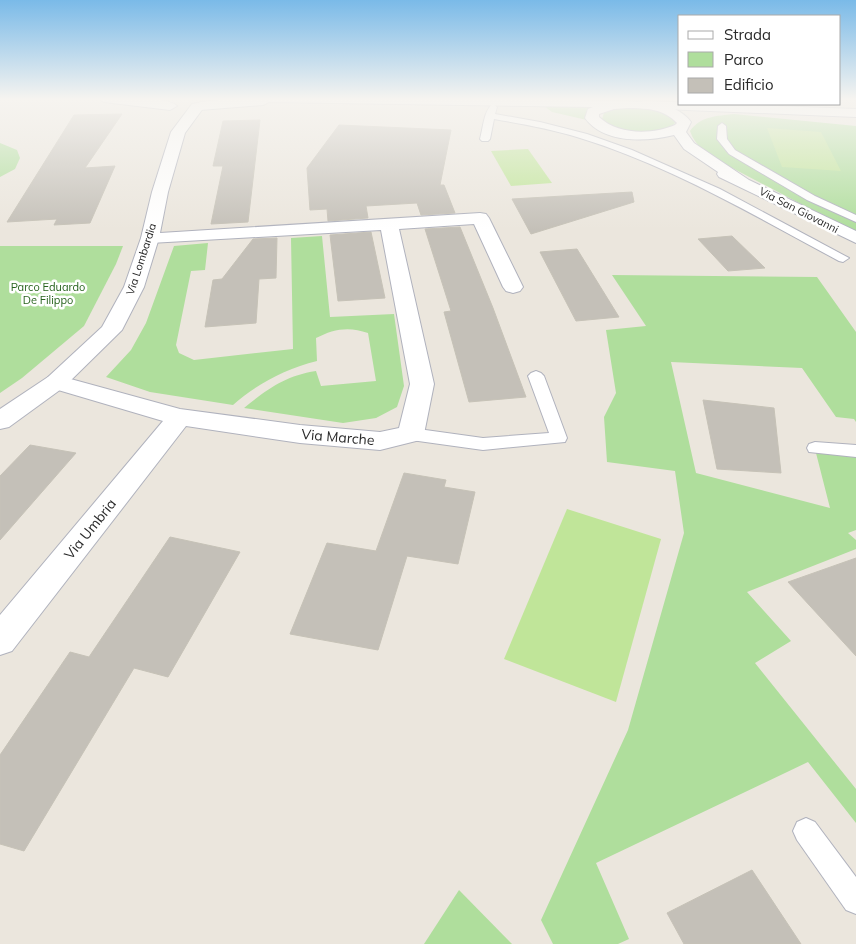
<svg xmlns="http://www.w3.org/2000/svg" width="856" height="944" viewBox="0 0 856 944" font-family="Mulish,sans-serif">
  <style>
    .green { fill: #afde9c }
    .pitch { fill: #c0e599 }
    .building { fill: #c4c0b8; stroke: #c6c2b7 }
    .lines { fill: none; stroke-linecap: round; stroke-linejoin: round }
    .service-casing { stroke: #b0b2bd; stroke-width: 2 }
    .minor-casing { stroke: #b0b2bd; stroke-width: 2 }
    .tertiary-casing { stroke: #b0b2bd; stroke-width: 2 }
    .secondary-casing { stroke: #b0b2bd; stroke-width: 2 }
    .service { fill: #fff; fill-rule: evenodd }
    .minor { fill: #fff; fill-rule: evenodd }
    .tertiary { fill: #fff; fill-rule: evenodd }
    .secondary { fill: #fff; fill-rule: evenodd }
    .labels { text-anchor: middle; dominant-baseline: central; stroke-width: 5; stroke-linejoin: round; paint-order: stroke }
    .far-street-label { font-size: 11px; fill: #2a2a2a; stroke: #fff }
    .far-park-label { font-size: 11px; fill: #28631e; stroke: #fff }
    .street-label { font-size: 14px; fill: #2a2a2a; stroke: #fff }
  </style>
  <rect width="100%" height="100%" fill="#ebe6dd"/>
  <g class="green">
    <path d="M 541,104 L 602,105 L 587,120 L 552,112 Z"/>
    <path d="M 632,107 C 648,109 661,110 674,120 L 675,123 C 664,139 613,133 602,119 L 604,113 L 615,109 Z"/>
    <path d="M 734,114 L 856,126 L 856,233 L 719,161 C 706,152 695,146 690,131 C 701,116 716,116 734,114 Z"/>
    <path d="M 0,143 L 17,150 L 20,158 L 15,169 L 0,177 Z"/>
    <path d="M 322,236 L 330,317 L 394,314 L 404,386 L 397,407 L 376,418 L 343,423 L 244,408 C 269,388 285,376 316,371 L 321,386 L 376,381 L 368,333 C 349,326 333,329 316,338 L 317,361 C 285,369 257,384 233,405 L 150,392 L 106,377 L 131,350 L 146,323 L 174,246 L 208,243 L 205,270 L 191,271 L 176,345 L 179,353 L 194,360 L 293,349 L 291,238 Z"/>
    <path d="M 0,246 L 123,246 L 116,264 L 84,326 L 22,378 L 0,393 Z"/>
    <path d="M 612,275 L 817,277 L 856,332 L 856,422 L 854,419 L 836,417 L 802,368 L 671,362 L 696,473 L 830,508 L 816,453 L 856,456 L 856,530 L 848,533 L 856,540 L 856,549 L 747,592 L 791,641 L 755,663 L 856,789 L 856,823 L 808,762 L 596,863 L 629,939 L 618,944 L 553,944 L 541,920 L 628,730 L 684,533 L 675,471 L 607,462 L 604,417 L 616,393 L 606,330 L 646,326 Z"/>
    <path d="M 459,890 L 512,944 L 424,944 Z"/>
  </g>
  <g class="pitch">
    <path d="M 767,128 L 821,132 L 841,171 L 782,167 Z"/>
    <path d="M 528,149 L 552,183 L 511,186 L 491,151 Z"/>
    <path d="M 567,509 L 661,539 L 616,702 L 504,659 Z"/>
  </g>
  <g class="building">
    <path d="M 122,114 L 85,168 L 115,166 L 90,223 L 54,225 L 57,219 L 7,222 L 74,115 Z"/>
    <path d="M 260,120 L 248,222 L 211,224 L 223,166 L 213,166 L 223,121 Z"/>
    <path d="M 339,125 L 451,130 L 440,185 L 444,185 L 455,213 L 421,215 L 417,203 L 366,206 L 368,218 L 328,221 L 327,209 L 310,210 L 307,168 Z"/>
    <path d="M 632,192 L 634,202 L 531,234 L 512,199 Z"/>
    <path d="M 460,227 L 493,308 L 526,397 L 469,402 L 444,312 L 451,311 L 425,229 Z"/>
    <path d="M 371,232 L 385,298 L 338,301 L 330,235 Z"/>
    <path d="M 732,236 L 765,268 L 728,271 L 698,239 Z"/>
    <path d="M 277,238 L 276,278 L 259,279 L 256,323 L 205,327 L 213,280 L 222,279 L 253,239 Z"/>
    <path d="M 577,249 L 619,317 L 576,321 L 540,252 Z"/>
    <path d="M 703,400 L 774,408 L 781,473 L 717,469 Z"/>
    <path d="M 30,445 L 76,453 L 0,540 L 0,476 Z"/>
    <path d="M 404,473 L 446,480 L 444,487 L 475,492 L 458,564 L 407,556 L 378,650 L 290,634 L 327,543 L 376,551 Z"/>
    <path d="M 170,537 L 240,552 L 168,677 L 134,668 L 24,851 L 0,844 L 0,755 L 70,652 L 89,657 Z"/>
    <path d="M 856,558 L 856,656 L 788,582 Z"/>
    <path d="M 752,870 L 801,944 L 684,944 L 667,913 Z"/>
  </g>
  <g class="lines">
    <g class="service-casing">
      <g id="service">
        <path d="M 493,104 L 497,107 L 495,114 L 540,122 L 587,134 L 632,150 L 720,189 L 849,258 L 843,262 L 839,261 C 755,216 671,166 580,138 C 552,129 523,124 494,119 L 490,139 L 488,141 L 482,141 L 480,139 C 483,129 484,109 493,104 Z"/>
        <path d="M 722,123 L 726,126 L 727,139 L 735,150 L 815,196 L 856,215 L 856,222 L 807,200 L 729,154 L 717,139 L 718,126 Z"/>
        <path d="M 536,371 L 541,373 L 544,376 L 567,438 L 565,442 L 483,450 L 411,440 L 405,438 L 403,434 L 405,430 L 411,428 L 483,438 L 549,433 L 528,376 L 531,373 Z"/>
        <path d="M 815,442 L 856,445 L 856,457 L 809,452 L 807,448 L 809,444 Z"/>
        <path d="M 806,818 L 815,822 L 856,877 L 856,914 L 846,910 L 797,840 L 793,831 L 797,822 Z"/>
      </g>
    </g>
    <g class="minor-casing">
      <g id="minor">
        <path d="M 644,101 L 856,109 L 856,117 L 639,108 L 637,105 L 639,102 Z"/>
        <path d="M 480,213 L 486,214 L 489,218 L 523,287 L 520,291 L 513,293 L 506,291 L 503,287 L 474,224 L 399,229 L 434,384 L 424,434 L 420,440 L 380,450 L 300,443 L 186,426 L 12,651 L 0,655 L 0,615 L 163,421 L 48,387 L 44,382 L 48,377 L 56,375 L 180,409 L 300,425 L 380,432 L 399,428 L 410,384 L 381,230 L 150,243 L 144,242 L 141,238 L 144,234 Z"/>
      </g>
    </g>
    <g class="tertiary-casing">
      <path id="tertiary" d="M 197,103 L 204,107 L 185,133 L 168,192 L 159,238 L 144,287 L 122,330 L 64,387 L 9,427 L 0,429 L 0,409 L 48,377 L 102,327 L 124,287 L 141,238 L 152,192 L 171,132 L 192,104 Z"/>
    </g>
    <g class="secondary-casing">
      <g id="secondary">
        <path d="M 98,98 C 112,98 168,96 177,106 L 170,110 L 104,102 Z"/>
        <path d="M 238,98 L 502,98 L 654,102 C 669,106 682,110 691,122 L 686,132 L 694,143 L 749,180 L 856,231 L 856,243 L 719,177 L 717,174 L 718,172 L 684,149 L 674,135 C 646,142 604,144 585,118 L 588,109 L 593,107 L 269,102 L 263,105 L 200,110 L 193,106 L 200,102 ZM 628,108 C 646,108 664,109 677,123 L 675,125 C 652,135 618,135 599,117 L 599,114 L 614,109 Z"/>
      </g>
    </g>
    <use href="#service" class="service"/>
    <use href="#minor" class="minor"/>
    <use href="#tertiary" class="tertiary"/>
    <use href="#secondary" class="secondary"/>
  </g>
  <linearGradient id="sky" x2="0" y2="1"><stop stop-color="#7abae8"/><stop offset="0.43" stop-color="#f6f4f0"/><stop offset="1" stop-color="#f6f4f0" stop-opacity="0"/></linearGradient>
  <rect width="856" height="230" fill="url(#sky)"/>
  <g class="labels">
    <g class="far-street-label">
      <text transform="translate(799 210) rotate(27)">Via San Giovanni</text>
      <text transform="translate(141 259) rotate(-72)">Via Lombardia</text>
    </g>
    <g class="far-park-label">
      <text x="48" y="287">Parco Eduardo<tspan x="48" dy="13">De Filippo</tspan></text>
    </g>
    <g class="street-label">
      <text transform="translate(338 437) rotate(5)">Via Marche</text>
      <text transform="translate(90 529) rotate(-51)">Via Umbria</text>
    </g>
  </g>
  <rect x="678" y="15" width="162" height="90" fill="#ffffff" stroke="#aaaaaa"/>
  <rect x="688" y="31" width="25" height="8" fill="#ffffff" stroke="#aaaaaa"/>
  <text x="724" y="40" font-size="15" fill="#2a2a2a">Strada</text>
  <rect x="688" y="52" width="25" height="15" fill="#afde9c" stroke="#aaaaaa"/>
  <text x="724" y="65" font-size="15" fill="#2a2a2a">Parco</text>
  <rect x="688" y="78" width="25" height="15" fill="#c4c0b8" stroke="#aaaaaa"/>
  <text x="724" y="90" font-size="15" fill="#2a2a2a">Edificio</text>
</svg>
